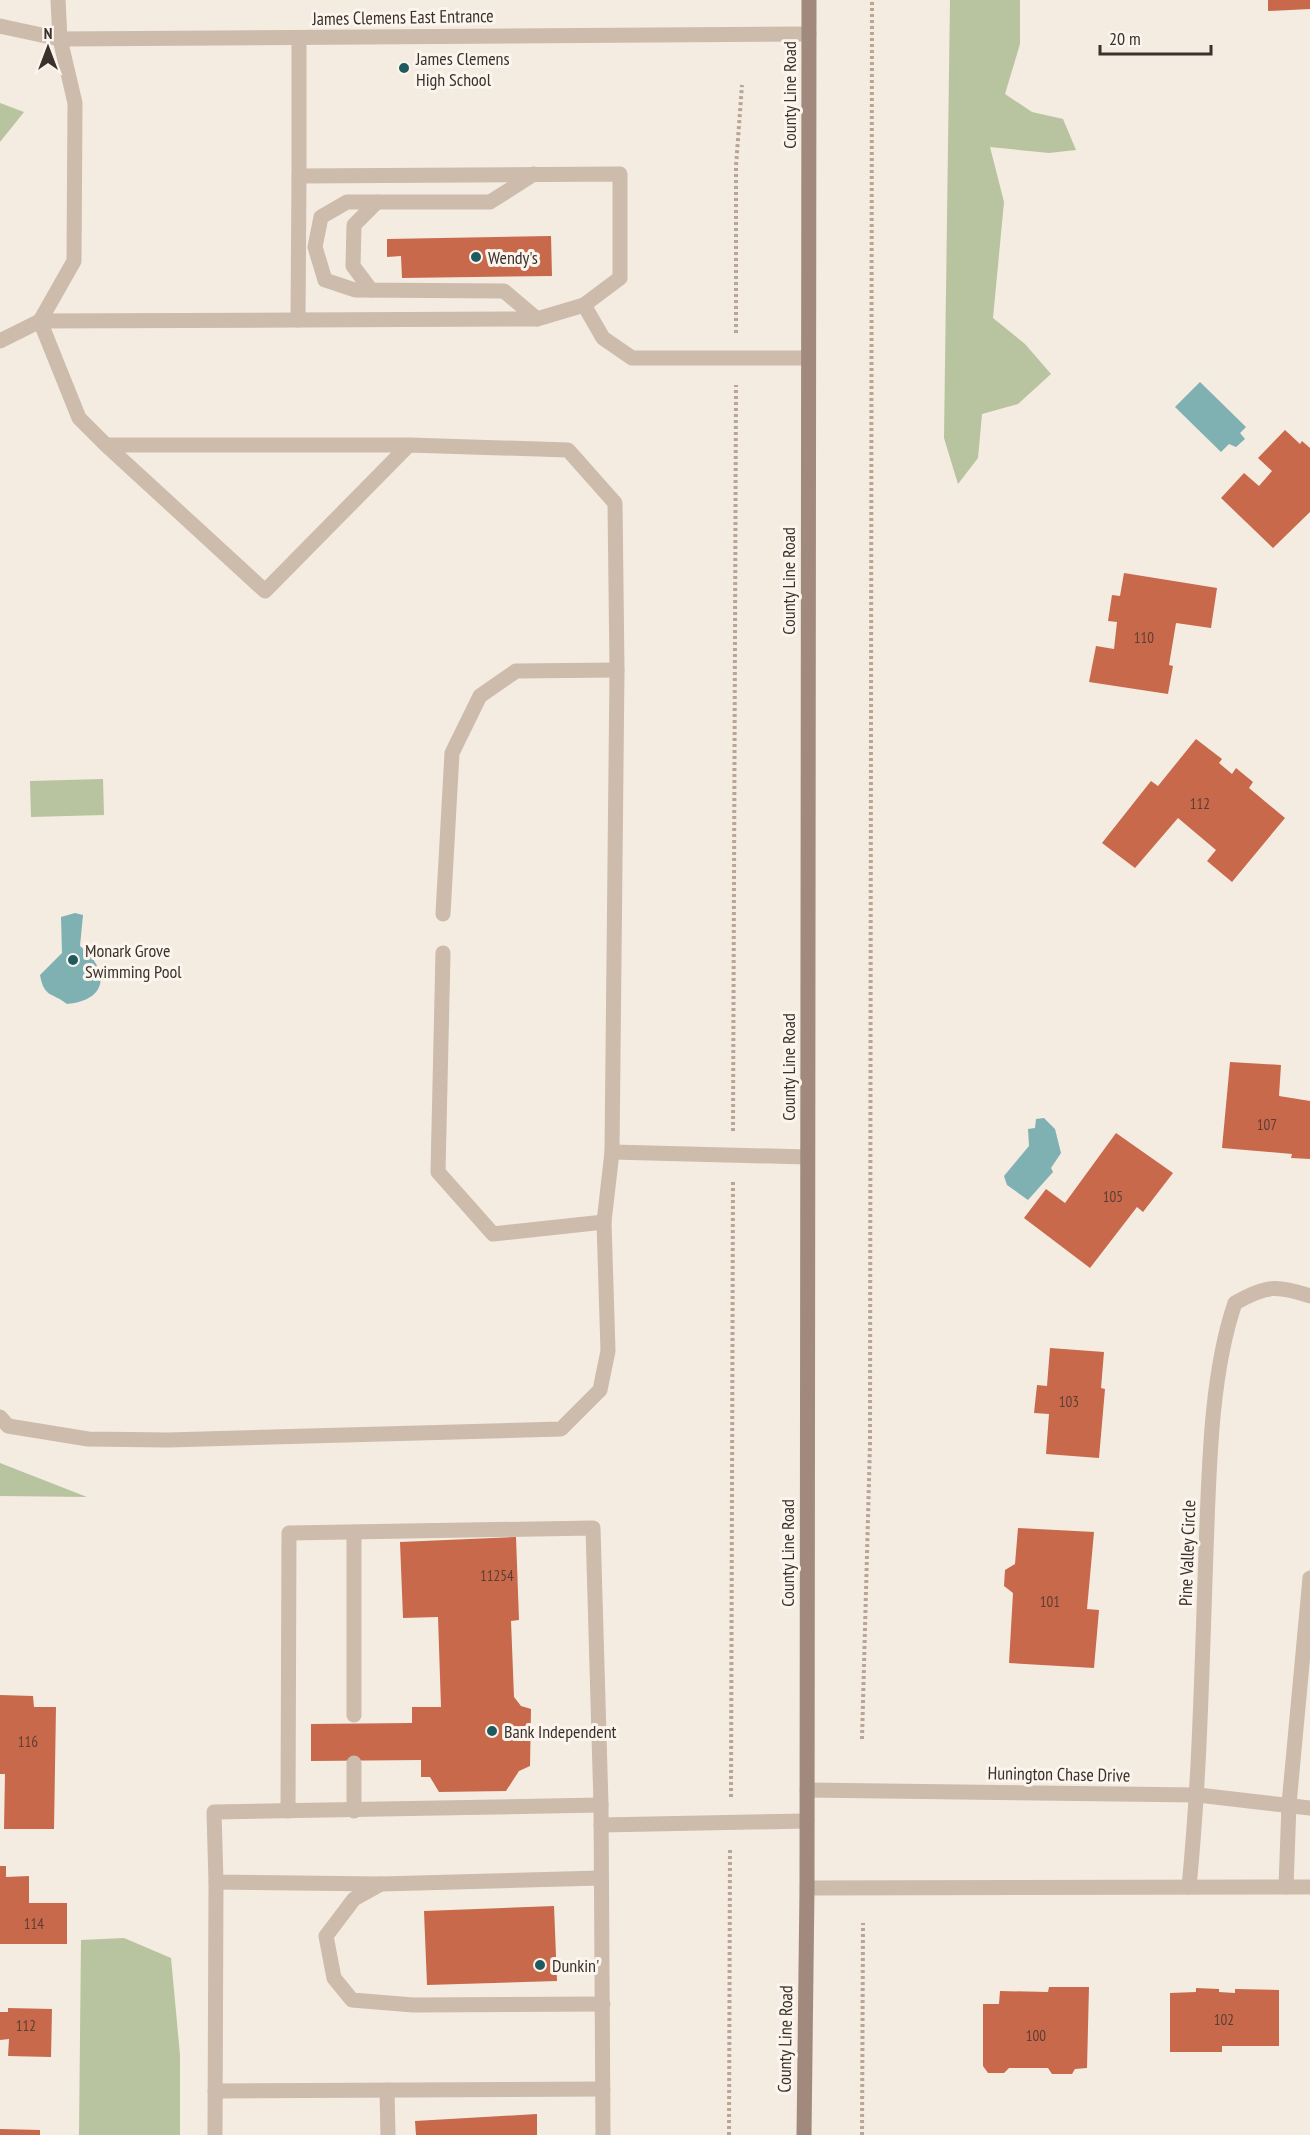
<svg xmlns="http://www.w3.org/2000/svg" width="1310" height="2135" viewBox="0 0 1310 2135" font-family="'PT Sans Narrow',sans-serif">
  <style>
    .green { fill: #b8c4a0 }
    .water { fill: #7fb0b2 }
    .building { fill: #c8694b }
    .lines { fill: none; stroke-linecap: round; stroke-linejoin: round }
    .path { stroke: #b9a596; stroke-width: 4; stroke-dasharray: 3 3; stroke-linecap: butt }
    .service { stroke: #cdbbac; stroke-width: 15 }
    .minor { stroke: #cdbbac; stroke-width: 15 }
    .secondary { stroke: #a18a7d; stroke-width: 15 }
    .poi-dot { fill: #1f5a5e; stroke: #fbf5ee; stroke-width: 2 }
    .labels { text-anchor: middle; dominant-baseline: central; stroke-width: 6; stroke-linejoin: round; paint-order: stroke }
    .number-label { font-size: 15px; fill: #5e3e33 }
    .street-label { font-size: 18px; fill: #3b302b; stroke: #fbf5ee }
    .poi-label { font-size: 18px; fill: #3b302b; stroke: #fbf5ee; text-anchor: start }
  </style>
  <rect width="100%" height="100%" fill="#f4ebe1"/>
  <g class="green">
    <path d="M 950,0 L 1020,0 L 1020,44 L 1005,94 L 1032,112 L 1063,119 L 1076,150 L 1049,153 L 990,147 L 1004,202 L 993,318 L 1025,344 L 1051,374 L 1018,404 L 982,414 L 978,458 L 958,484 L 944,438 Z"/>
    <path d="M 0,103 L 24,112 L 0,142 Z"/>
    <path d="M 103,779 L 104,815 L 31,817 L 30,781 Z"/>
    <path d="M 0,1463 L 87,1497 L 0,1496 Z"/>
    <path d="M 124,1938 L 171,1958 L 180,2055 L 180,2135 L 79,2135 L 81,1940 Z"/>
  </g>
  <g class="water">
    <path d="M 1200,382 L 1246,427 L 1240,433 L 1245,439 L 1236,447 L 1229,444 L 1221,452 L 1175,407 Z"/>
    <path d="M 75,913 L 83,915 L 80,946 C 109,969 110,1000 67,1004 C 52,992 44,998 40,975 L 62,953 L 61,917 Z"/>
    <path d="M 1044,1118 L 1055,1129 L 1061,1153 L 1051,1168 L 1053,1172 L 1028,1200 L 1007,1185 L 1004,1176 L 1029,1146 L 1028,1129 L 1035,1128 L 1036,1119 Z"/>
  </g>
  <g class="building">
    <path d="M 1268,0 L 1310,0 L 1310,9 L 1268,11 Z"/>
    <path d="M 551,236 L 552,276 L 402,278 L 401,256 L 387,257 L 387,239 Z"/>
    <path d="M 1285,430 L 1300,444 L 1302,441 L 1310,448 L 1310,512 L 1273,548 L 1221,498 L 1244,473 L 1259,486 L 1272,471 L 1258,458 Z"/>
    <path d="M 1124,573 L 1217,588 L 1211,628 L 1176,623 L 1169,665 L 1173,666 L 1168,694 L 1089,682 L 1096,646 L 1114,649 L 1117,622 L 1108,621 L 1112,595 L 1120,596 Z"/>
    <path d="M 1196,739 L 1222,759 L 1219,763 L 1232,774 L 1236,768 L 1253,782 L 1249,788 L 1285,818 L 1232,882 L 1207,861 L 1216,850 L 1178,818 L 1135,868 L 1102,843 L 1151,781 L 1158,786 Z"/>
    <path d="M 1230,1062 L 1281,1065 L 1279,1096 L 1310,1101 L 1310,1159 L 1291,1158 L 1292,1154 L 1222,1148 Z"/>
    <path d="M 1116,1133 L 1173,1173 L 1143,1212 L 1137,1207 L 1090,1268 L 1024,1218 L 1046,1189 L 1065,1203 Z"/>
    <path d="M 1050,1348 L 1104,1352 L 1101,1388 L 1105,1389 L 1099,1458 L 1046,1454 L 1049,1414 L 1034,1413 L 1037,1385 L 1047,1386 Z"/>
    <path d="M 1018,1528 L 1094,1532 L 1087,1609 L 1099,1610 L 1094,1668 L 1009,1663 L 1013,1593 L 1004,1586 L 1005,1570 L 1015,1564 Z"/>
    <path d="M 516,1537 L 519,1620 L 511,1621 L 514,1697 L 521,1706 L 531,1709 L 530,1766 L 519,1771 L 506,1791 L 439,1792 L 430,1777 L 421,1777 L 421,1760 L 311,1761 L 311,1724 L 412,1723 L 412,1707 L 441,1707 L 438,1617 L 403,1618 L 400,1542 Z"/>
    <path d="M 0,1695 L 33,1696 L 34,1707 L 56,1707 L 54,1829 L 4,1829 L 5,1774 L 0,1774 Z"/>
    <path d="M 0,1866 L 6,1866 L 6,1877 L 29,1876 L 29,1903 L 67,1903 L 67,1944 L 0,1944 Z"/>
    <path d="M 554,1906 L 557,1981 L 427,1985 L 424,1911 Z"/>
    <path d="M 1049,1987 L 1089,1987 L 1087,2068 L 1075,2069 L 1072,2074 L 1052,2074 L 1048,2068 L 1009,2068 L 1004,2073 L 988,2073 L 983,2066 L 983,2004 L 999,2004 L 1000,1991 L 1048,1992 Z"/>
    <path d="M 1196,1988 L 1219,1989 L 1219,1992 L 1235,1993 L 1235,1989 L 1279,1990 L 1279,2046 L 1222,2046 L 1222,2052 L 1170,2052 L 1170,1993 L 1196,1992 Z"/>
    <path d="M 8,2008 L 52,2009 L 51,2057 L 8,2056 L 9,2039 L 0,2040 L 0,2012 L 8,2012 Z"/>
    <path d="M 537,2114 L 537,2135 L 416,2135 L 415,2121 Z"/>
    <path d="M 0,2129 L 40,2130 L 40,2135 L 0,2135 Z"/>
  </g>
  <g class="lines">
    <g class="path">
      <path d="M 736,333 L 736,166 L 742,85"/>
      <path d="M 733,1131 L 736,385"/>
      <path d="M 862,1739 L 870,1444 L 872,0"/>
      <path d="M 731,1797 L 733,1180"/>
      <path d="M 729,2135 L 730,1849"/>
      <path d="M 862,2135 L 863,1923"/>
    </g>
    <g class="service">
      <path d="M 58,0 L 60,39 L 75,103 L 74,261 L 40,321 L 298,320"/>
      <path d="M 0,26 L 60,39 L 809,34"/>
      <path d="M 299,38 L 299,176"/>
      <path d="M 534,174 L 490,202 L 347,202 L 321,217 L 315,247 L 325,280 L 355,290 L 504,291 L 537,319"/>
      <path d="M 620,174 L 620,278 L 584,305 L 537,319 L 298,320 L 299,176 Z"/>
      <path d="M 371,290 L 353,266 L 354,225 L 377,202"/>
      <path d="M 584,305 L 603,338 L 632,358 L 808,358"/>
      <path d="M 0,341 L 40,321 L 79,418 L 106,445"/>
      <path d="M 409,445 L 265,591 L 106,445 L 409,445 L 568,450 L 615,503 L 617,670 L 612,1152 L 807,1157"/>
      <path d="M 443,914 L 452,753 L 480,696 L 516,671 L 617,670"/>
      <path d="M 443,953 L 438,1172 L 493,1234 L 604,1222 L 612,1152"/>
      <path d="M 0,1417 L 8,1426 L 88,1439 L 168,1440 L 561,1429 L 600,1390 L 608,1351 L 604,1222"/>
      <path d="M 354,1532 L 354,1715"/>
      <path d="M 354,1763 L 354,1811"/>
      <path d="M 601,1805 L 214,1812 L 216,1882 L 381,1884 L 601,1878"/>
      <path d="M 288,1811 L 289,1533 L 593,1528 L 601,1805 L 603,2135"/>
      <path d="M 601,1825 L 807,1821"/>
      <path d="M 381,1884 L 354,1899 L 326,1936 L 334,1978 L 352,2000 L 413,2005 L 603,2004"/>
      <path d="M 387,2090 L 388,2135"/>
      <path d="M 215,2091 L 603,2089"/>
      <path d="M 215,2135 L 216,1882"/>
    </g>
    <g class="minor">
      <path d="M 807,1790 L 1198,1795 L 1310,1808"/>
      <path d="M 1189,1887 C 1200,1775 1202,1663 1206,1551 C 1209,1474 1210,1375 1235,1303 C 1266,1285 1277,1285 1310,1296"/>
      <path d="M 1286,1887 L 1289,1804 L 1310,1578"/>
      <path d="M 807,1888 L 1310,1887"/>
    </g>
    <path class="secondary" d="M 804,2135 L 807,1888 L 809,0"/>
  </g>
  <g class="poi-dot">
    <circle cx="404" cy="68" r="6"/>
    <circle cx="476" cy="257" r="6"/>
    <circle cx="73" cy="960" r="6"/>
    <circle cx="492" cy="1731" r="6"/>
    <circle cx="540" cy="1965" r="6"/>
  </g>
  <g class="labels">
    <g class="number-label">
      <text x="1144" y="637">110</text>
      <text x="1200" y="803">112</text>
      <text x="1267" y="1124">107</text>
      <text x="1113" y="1196">105</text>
      <text x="1069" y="1401">103</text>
      <text x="497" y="1575">11254</text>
      <text x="1050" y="1601">101</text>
      <text x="28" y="1741">116</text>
      <text x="34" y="1923">114</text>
      <text x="1224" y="2019">102</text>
      <text x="26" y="2025">112</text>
      <text x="1036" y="2035">100</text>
    </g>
    <g class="street-label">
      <text transform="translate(403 17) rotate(-1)">James Clemens East Entrance</text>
      <text transform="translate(789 95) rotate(-90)">County Line Road</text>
      <text transform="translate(788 581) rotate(-90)">County Line Road</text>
      <text transform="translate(788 1067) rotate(-90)">County Line Road</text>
      <text transform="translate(787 1553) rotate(-90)">County Line Road</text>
      <text transform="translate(1187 1553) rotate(-88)">Pine Valley Circle</text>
      <text transform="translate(1059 1774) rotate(1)">Hunington Chase Drive</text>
      <text transform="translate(785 2039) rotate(-89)">County Line Road</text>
    </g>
    <g class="poi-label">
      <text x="416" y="58">James Clemens<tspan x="416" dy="21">High School</tspan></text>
      <text x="488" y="257">Wendy's</text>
      <text x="85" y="950">Monark Grove<tspan x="85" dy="21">Swimming Pool</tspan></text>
      <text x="504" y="1731">Bank Independent</text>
      <text x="552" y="1965">Dunkin'</text>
    </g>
  </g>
  <g transform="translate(48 48)" stroke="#fbf5ee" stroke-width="4.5" paint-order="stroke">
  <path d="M0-4.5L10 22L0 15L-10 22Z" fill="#3b302b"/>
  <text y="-9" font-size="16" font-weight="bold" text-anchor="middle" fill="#3b302b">N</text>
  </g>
  <path d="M1100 45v9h111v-9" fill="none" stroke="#3b302b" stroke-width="3"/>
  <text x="1109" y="45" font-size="18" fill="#3b302b" stroke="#fbf5ee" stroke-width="4.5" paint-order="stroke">20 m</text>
</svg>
